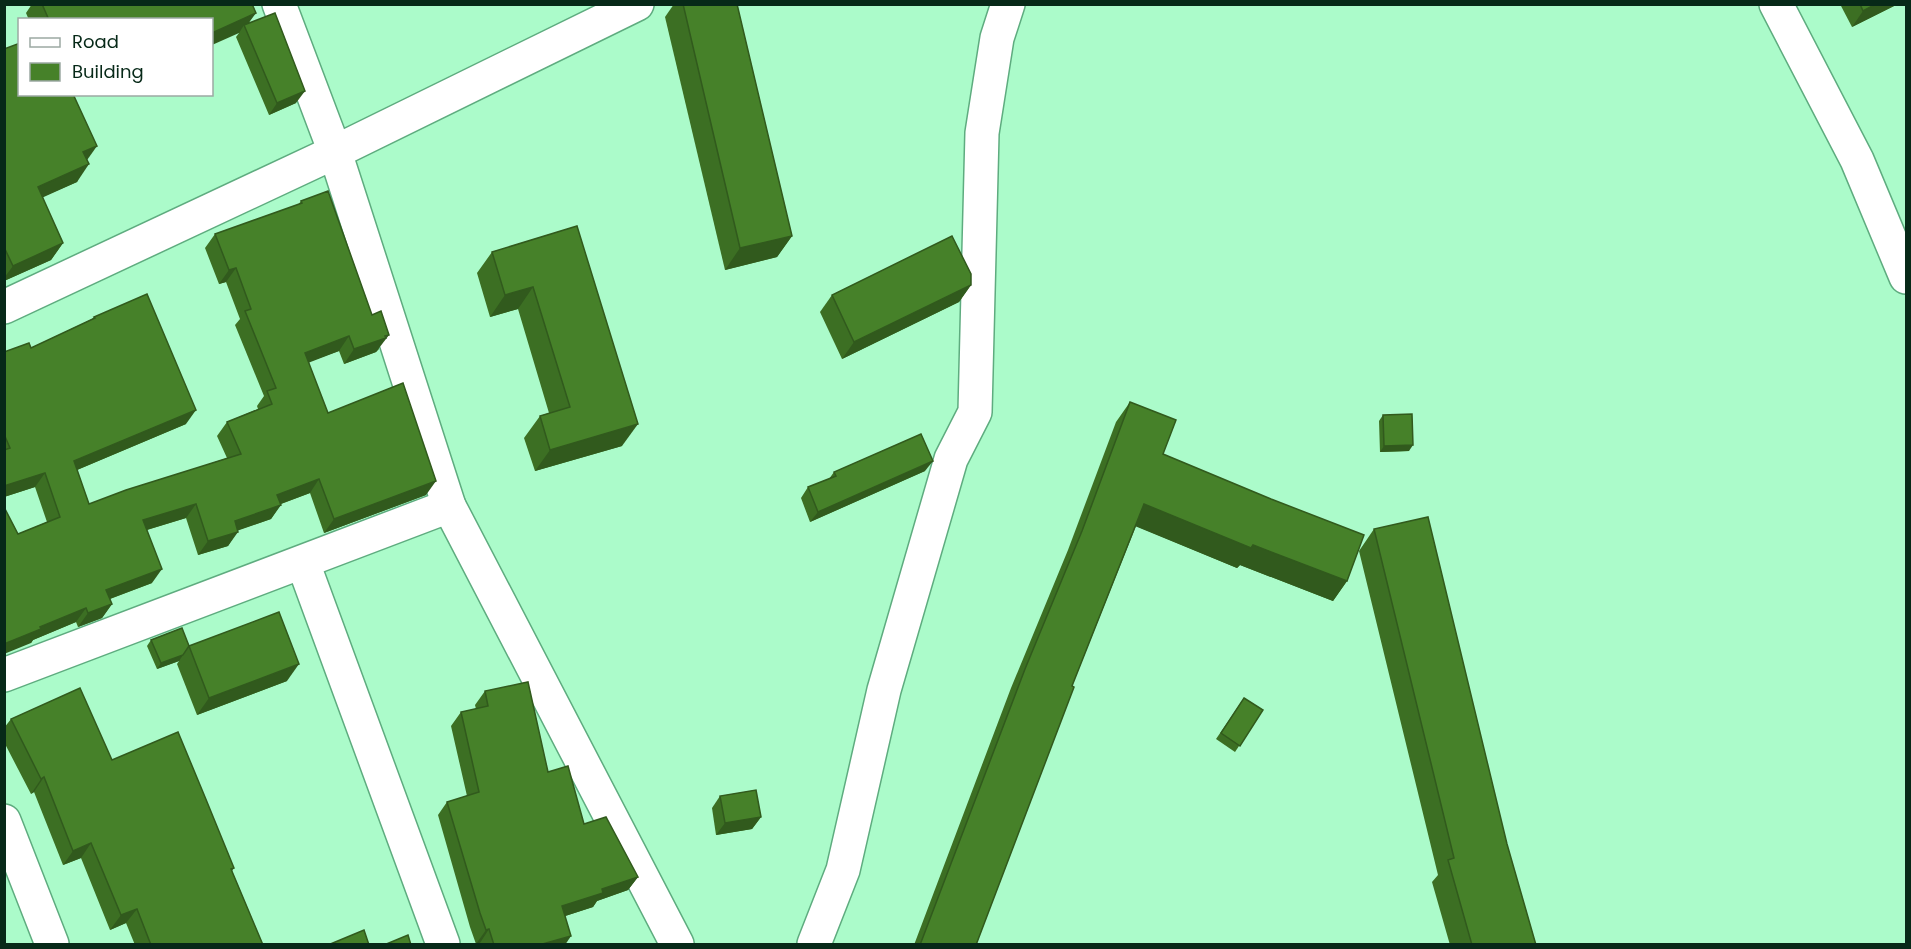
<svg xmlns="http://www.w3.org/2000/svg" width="1911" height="949" viewBox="0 0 1911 949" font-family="Poppins,sans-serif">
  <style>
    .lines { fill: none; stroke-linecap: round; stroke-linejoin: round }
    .minor-casing { stroke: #5eac7f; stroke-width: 36 }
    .minor { stroke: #fff; stroke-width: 33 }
    .wall { fill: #3c6f23 }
    .shaded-wall { fill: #315a1d }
    .building { fill: #468129; stroke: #315a1d; stroke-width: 1.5 }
  </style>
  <rect width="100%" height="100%" fill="#abfbca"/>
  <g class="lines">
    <g class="minor-casing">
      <g id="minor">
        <path d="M 279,4 L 335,152 L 449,506 L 677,944"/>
        <path d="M 1776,4 L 1857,160 L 1906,277"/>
        <path d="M 4,307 L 335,152 L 637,4"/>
        <path d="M 303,563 L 443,944"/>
        <path d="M 4,675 L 449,506"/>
        <path d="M 4,821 L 52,944"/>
        <path d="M 814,944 L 843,870 L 884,690 L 951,459 L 975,412 L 982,133 L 997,38 L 1008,4"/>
      </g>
    </g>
    <use href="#minor" class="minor"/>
  </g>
  <g class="wall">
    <path d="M 32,4 L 252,4 L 249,23 L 296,103 L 269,115 L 236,37 L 239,33 L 212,20 L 29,20 L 26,13 Z"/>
    <path d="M 674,4 L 737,4 L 792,236 L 777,257 L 725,270 L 665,17 Z"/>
    <path d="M 1840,4 L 1898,4 L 1852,27 Z"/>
    <path d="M 4,49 L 87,160 L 77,182 L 42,197 L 63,243 L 51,260 L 4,281 Z"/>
    <path d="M 301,201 L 379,349 L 376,352 L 344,364 L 339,351 L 308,362 L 328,413 L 426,495 L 324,533 L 310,493 L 281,504 L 271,519 L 238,530 L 228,546 L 198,555 L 186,518 L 147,530 L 152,583 L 110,599 L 112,604 L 102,618 L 78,627 L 76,622 L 33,640 L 31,643 L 18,534 L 47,522 L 35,487 L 4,497 L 4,352 L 31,348 L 92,319 L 94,317 L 186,424 L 77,470 L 89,504 L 227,458 L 217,436 L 227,422 L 258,409 L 257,406 L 264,396 L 235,325 L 240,319 L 226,282 L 219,284 L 205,248 L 215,234 L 298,205 Z"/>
    <path d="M 577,226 L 622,446 L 535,471 L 524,438 L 540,416 L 549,413 L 518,309 L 490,317 L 477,273 L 492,252 Z"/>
    <path d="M 971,285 L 959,302 L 842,359 L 820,312 L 832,295 Z"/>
    <path d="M 1130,402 L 1163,454 L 1347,581 L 1333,601 L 1240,565 L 1237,568 L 1136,526 L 1072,686 L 976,945 L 914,945 L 1011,688 L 1068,550 L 1116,422 Z"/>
    <path d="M 1383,415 L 1409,451 L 1380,452 L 1379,421 Z"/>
    <path d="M 925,471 L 810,522 L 801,498 L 808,487 L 829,479 L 834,472 Z"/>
    <path d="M 1374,529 L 1507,844 L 1536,945 L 1450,945 L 1432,882 L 1438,875 L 1359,551 Z"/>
    <path d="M 151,640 L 189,646 L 287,681 L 197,715 L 177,664 L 179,661 L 157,669 L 147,646 Z"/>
    <path d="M 485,691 L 548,772 L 584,824 L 638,877 L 628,890 L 597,901 L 593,907 L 565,916 L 565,945 L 480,945 L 480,943 L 476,944 L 470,927 L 438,815 L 447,802 L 467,796 L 451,726 L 461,712 L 476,709 L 475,705 Z"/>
    <path d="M 1244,698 L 1263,710 L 1235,752 L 1216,739 Z"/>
    <path d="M 11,719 L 112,760 L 234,868 L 232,871 L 263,945 L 135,945 L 126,923 L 110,930 L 81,858 L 63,865 L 34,792 L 31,794 L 4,742 L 4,728 Z"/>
    <path d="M 720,796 L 761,817 L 752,829 L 716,835 L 712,808 Z"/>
  </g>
  <g class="shaded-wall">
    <path d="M 1876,4 L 1898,4 L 1852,27 L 1863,11 Z"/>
    <path d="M 256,13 L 245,28 L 244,25 L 239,33 L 212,45 L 212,33 Z"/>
    <path d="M 305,91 L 296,103 L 269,115 L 277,103 Z"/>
    <path d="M 97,146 L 85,163 L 83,152 Z"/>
    <path d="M 89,164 L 77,182 L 26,205 L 38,187 Z"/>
    <path d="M 792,236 L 777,257 L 725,270 L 740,248 Z"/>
    <path d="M 63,243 L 51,260 L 4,281 L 4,278 L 13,266 Z"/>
    <path d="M 236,268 L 226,282 L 219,284 L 229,270 Z"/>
    <path d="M 971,285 L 959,302 L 842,359 L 854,342 Z"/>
    <path d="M 533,287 L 518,309 L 490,317 L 505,295 Z"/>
    <path d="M 389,335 L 376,352 L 344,364 L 354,349 Z"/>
    <path d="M 349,336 L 339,351 L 295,368 L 305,353 Z"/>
    <path d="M 196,410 L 186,424 L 65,475 L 74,461 Z"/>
    <path d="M 638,424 L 622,446 L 535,471 L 550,450 Z"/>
    <path d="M 1413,445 L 1409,451 L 1380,452 L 1384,446 Z"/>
    <path d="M 933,461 L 925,471 L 810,522 L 818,512 Z"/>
    <path d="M 45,473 L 35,487 L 4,497 L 4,486 Z"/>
    <path d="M 319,479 L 310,493 L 267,509 L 277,495 Z"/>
    <path d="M 436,481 L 426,495 L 324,533 L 334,519 Z"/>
    <path d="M 196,504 L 186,518 L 133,534 L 143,520 Z"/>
    <path d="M 1144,504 L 1253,545 L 1347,581 L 1333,601 L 1240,565 L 1237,568 L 1130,524 Z"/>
    <path d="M 281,505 L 271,519 L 225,535 L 235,521 Z"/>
    <path d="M 238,532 L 228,546 L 198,555 L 208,541 Z"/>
    <path d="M 162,569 L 152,583 L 96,604 L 106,590 Z"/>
    <path d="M 112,604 L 102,618 L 78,627 L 88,613 Z"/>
    <path d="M 86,608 L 76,622 L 33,640 L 31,643 L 4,654 L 4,644 L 40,627 Z"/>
    <path d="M 183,655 L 179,661 L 157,669 L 161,663 Z"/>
    <path d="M 299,664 L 287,681 L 197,715 L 209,698 Z"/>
    <path d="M 44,777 L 34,792 L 31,794 L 41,779 Z"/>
    <path d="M 761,817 L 752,829 L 716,835 L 725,823 Z"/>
    <path d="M 91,843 L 81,858 L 63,865 L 73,851 Z"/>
    <path d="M 638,877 L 628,890 L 597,901 L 593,907 L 553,920 L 562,906 L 602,889 Z"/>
    <path d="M 137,909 L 126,923 L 110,930 L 121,915 Z"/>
    <path d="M 489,929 L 480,943 L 476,944 L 486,930 Z"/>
    <path d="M 571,936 L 565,945 L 539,945 Z"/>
  </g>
  <g class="building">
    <path d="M 42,4 L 252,4 L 256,13 L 212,33 L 212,20 L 49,20 Z"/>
    <path d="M 683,4 L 737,4 L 792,236 L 740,248 Z"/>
    <path d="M 1860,4 L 1876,4 L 1863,11 Z"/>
    <path d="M 275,13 L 305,91 L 277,103 L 244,25 Z"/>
    <path d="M 20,43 L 20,94 L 73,94 L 97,146 L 83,152 L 89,164 L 38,187 L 63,243 L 13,266 L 4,247 L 4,49 Z"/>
    <path d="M 328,191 L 372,315 L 381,311 L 389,335 L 385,336 L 386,338 L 354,349 L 349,336 L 305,353 L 328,413 L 403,383 L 436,481 L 334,519 L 319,479 L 277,495 L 281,505 L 235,521 L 238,532 L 208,541 L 196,504 L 143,520 L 162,569 L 106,590 L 112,604 L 88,613 L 86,608 L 40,627 L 41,629 L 4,644 L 4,507 L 18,534 L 60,517 L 45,473 L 4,486 L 4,450 L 10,448 L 4,434 L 4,352 L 29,343 L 31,348 L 95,318 L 94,317 L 147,294 L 196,410 L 74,461 L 89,504 L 126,490 L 241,454 L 227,422 L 272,404 L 267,391 L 276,388 L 245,311 L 251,309 L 236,268 L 229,270 L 215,234 L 302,203 L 301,201 Z"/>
    <path d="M 577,226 L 638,424 L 550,450 L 540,416 L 570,407 L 533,287 L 505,295 L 492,252 Z"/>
    <path d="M 952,236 L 971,274 L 971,285 L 854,342 L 832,295 Z"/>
    <path d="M 1130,402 L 1176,420 L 1163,454 L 1271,499 L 1364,535 L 1347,581 L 1253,545 L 1251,548 L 1144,504 L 1072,686 L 1074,687 L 976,945 L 920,945 L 1025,669 L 1082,531 Z"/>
    <path d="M 1412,414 L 1413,445 L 1384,446 L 1383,415 Z"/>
    <path d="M 921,434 L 933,461 L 818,512 L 808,487 L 836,476 L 834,472 Z"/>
    <path d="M 1428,517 L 1507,844 L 1536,945 L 1472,945 L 1448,860 L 1454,858 L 1374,529 Z"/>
    <path d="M 279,612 L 299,664 L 209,698 L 189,646 Z"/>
    <path d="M 182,628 L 189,646 L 183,655 L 161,663 L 151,640 Z"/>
    <path d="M 528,682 L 548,772 L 568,766 L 584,824 L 606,817 L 638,877 L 602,889 L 603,893 L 562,906 L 571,936 L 539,945 L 494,945 L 489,929 L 486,930 L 480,913 L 447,802 L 479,792 L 461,712 L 488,706 L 485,691 Z"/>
    <path d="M 80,688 L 112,760 L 178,732 L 205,797 L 234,868 L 231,869 L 263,945 L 151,945 L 137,909 L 121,915 L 91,843 L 73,851 L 44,777 L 41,779 L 11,719 Z"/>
    <path d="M 1244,698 L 1263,710 L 1240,746 L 1221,733 Z"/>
    <path d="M 756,790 L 761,817 L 725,823 L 720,796 Z"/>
    <path d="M 364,930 L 369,945 L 328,945 Z"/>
    <path d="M 408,935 L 411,945 L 384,945 Z"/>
  </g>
  <rect width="1911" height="949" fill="none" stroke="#072918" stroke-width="12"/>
  <rect x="18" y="18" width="195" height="78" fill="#ffffff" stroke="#9ca9a3" stroke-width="1.5"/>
  <rect x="30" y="38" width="30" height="9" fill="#ffffff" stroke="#9ca9a3" stroke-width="1.5"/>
  <text x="72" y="48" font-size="18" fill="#072918">Road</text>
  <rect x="30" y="63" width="30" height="18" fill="#468129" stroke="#9ca9a3" stroke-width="1.5"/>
  <text x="72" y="78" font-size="18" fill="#072918">Building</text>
</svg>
